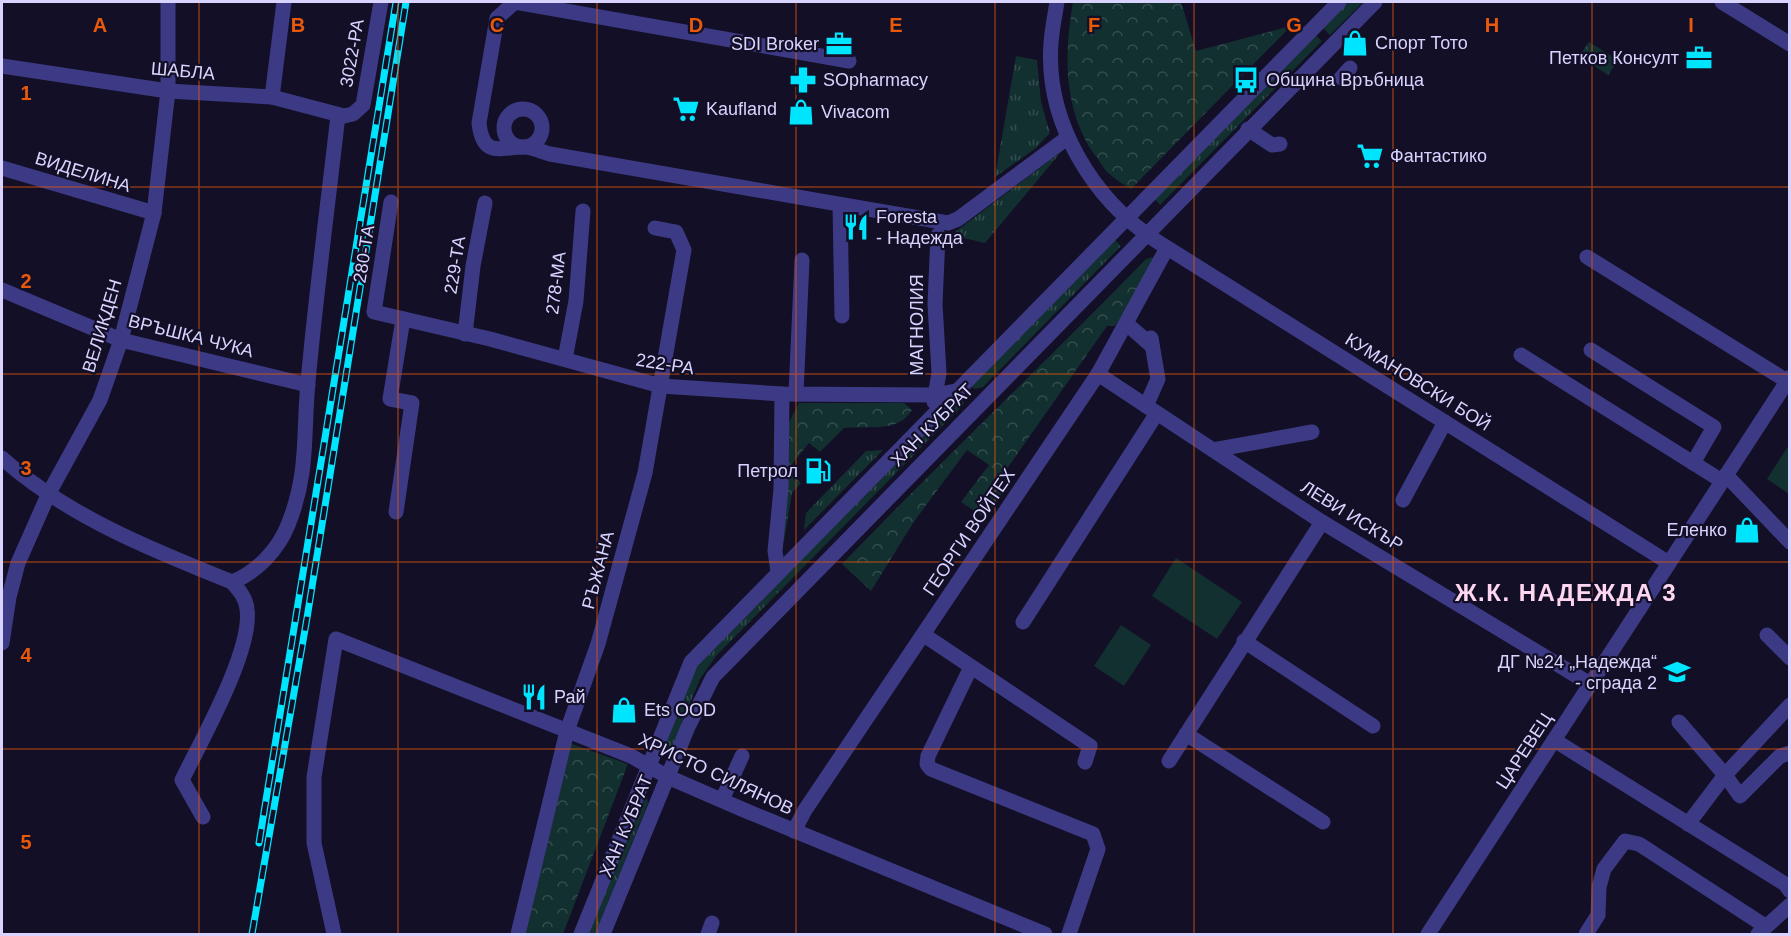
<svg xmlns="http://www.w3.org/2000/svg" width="1791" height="936" viewBox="0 0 1791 936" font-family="Helvetica,sans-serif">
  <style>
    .grass { fill: url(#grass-tufts) }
    .park { fill: url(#park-crowns) }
    .pitch { fill: #12302f }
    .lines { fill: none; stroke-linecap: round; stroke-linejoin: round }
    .minor { stroke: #3d3a85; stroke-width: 15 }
    .rail-casing { stroke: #00e5ff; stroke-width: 7 }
    .rail { stroke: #130f26; stroke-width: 4.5; stroke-dasharray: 14; stroke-linecap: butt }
    .grid { fill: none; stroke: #e8590c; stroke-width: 1.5; stroke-opacity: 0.55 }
    .labels { text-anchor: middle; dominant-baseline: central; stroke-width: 4.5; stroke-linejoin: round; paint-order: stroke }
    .poi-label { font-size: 18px; fill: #d9d4ff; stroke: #130f26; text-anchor: start }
    .street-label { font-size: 18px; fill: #d9d4ff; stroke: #130f26 }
    .district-label { font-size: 24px; font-weight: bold; letter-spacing: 1.5px; fill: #ffd6f0; stroke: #130f26 }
    .grid-label { font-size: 20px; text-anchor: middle; font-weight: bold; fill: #e8590c; stroke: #130f26; stroke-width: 4.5; stroke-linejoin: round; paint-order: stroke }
  </style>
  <defs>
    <pattern id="grass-tufts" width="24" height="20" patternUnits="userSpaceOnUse" patternTransform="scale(1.5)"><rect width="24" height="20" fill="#12302f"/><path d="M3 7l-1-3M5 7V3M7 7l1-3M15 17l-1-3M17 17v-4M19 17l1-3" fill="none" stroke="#344d4e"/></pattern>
    <pattern id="park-crowns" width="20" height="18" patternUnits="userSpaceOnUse" patternTransform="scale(1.5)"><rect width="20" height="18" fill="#12302f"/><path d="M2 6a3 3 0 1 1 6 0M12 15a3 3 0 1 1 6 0" fill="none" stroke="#344d4e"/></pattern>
  </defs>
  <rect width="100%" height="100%" fill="#130f26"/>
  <g class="grass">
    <path d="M 1347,2 L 1363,2 L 1330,35 L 1322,27 Z"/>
    <path d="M 1315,35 L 1322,41 L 1160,205 L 1154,198 Z"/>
    <path d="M 1016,56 L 1037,60 L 1041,102 L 1050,133 L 1036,148 L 995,177 Z"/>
    <path d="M 1061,152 L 985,243 L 951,235 Z"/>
    <path d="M 1114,239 L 1121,246 L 983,387 L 974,389 L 971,386 Z"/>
    <path d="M 961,397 L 964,404 L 716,656 L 700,679 L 670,751 L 661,747 L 695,666 Z"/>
    <path d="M 883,450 L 804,530 L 806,513 L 866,451 Z"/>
    <path d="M 647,797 L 648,803 L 595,934 L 588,934 L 644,798 Z"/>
  </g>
  <g class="park">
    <path d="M 1073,2 L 1181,2 L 1196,51 L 1291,26 L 1131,189 C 1123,184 1115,179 1108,173 C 1103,168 1099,160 1094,154 C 1063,109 1064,54 1073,2 Z"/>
    <path d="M 1589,42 L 1618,60 L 1608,75 L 1579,56 Z"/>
    <path d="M 1019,118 L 1035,121 L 1032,136 L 1017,133 Z"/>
    <path d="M 1153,257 L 1148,279 L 1115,326 L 1107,326 L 999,480 L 1007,486 L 985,518 L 961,502 L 989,465 L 967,450 L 913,523 L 871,591 L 842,564 C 942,460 1046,362 1146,259 Z"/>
    <path d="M 799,403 L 904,403 L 912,410 C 897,434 869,425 844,428 L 820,452 L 809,443 L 787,470 L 801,483 L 792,493 L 784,541 L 777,545 L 786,428 Z"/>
    <path d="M 569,743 L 628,764 L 563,934 L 524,934 Z"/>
  </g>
  <g class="pitch">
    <path d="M 1789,445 L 1789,494 L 1767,479 Z"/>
    <path d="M 1176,558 L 1242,602 L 1217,639 L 1152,596 Z"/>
    <path d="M 1121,625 L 1151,645 L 1124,686 L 1094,666 Z"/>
  </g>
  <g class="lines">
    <g class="minor">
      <path d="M 1057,2 C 1055,15 1052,29 1051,43 C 1045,122 1093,200 1158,242 L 1669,563"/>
      <path d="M 1722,2 L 1790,44"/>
      <path d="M 849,61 L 515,2 L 497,18 L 479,123 C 483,160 502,146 526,147 C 534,148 543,152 550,154 L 948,223 L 958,219 L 1067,138"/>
      <path d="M 2,66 L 168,91 L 272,97 L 344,116 L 353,114 L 363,105 L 381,2"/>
      <path d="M 1341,78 L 1350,68"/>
      <path d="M 272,97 L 284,2"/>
      <circle cx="523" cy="128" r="19"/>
      <path d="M 1248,129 L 1272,145 L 1280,144"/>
      <path d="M 2,168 L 154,213"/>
      <path d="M 391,202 L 374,312 L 490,339 L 661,386 L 782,394 L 935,395 L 957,391"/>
      <path d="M 840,205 L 842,316"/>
      <path d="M 1587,257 L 1787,381"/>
      <path d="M 2,290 L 121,340 L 308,385"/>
      <path d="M 1127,324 L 1152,346"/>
      <path d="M 465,334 L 473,266 L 485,203"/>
      <path d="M 1591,350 L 1714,427 L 1693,463"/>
      <path d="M 1521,355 L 1722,481"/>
      <path d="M 565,359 L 576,301 L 583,211"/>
      <path d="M 1098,374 L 1322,522 L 1590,684"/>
      <path d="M 796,394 L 802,260"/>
      <path d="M 934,402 L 939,373 L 935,304 L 938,235"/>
      <path d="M 1146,406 L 1158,379 L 1151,338"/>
      <path d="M 1213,450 L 1312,432"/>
      <path d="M 2,458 C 67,516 152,550 232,582 C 239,590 246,598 247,609 C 253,650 201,741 182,780 L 203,817"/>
      <path d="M 1726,475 L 1790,542"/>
      <path d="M 1403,500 L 1445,422"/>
      <path d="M 396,512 L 412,403 L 390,399 L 403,319"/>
      <path d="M 778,571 L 775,551 L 781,489 L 782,394"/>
      <path d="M 232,582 C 256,573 278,550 288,525 C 309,473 303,435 308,382 C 316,293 328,204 338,115"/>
      <path d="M 1023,622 L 1157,413"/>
      <path d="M 924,635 L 1090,746 L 1085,762"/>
      <path d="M 1767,635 L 1790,658"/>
      <path d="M 1244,641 L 1373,726"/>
      <path d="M 2,643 L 9,597 L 18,563 L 49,493 L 100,400 L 121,340 L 154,213 L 168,91 L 168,2"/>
      <path d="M 971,667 L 928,756 L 927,764 L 931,769 L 1093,834 L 1098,849 L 1069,934"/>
      <path d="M 1679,722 L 1725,775 L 1740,796 L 1780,756 L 1790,753"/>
      <path d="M 1186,734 L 1323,822"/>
      <path d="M 1554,740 L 1785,884 L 1790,891"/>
      <path d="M 1169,761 L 1322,522"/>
      <path d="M 722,800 L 742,756"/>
      <path d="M 1688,824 L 1725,775 L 1790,705"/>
      <path d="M 794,831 L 805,810 L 1098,374 L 1167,248"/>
      <path d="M 334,934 L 314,843 L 314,777 L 336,639 L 631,756 L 668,777 L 744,810 L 1045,934"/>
      <path d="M 518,934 L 567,731 L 598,644 L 645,473 L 684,250 L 676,232 L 655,228"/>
      <path d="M 581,934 L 691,662 L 1339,2"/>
      <path d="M 603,934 L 688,727 L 713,677 L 1375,2"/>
      <path d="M 708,934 L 712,923"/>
      <path d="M 1428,934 L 1790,377"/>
      <path d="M 1586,934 L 1598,915 L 1599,887 L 1604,869 L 1625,841 L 1639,844 L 1765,926"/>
      <path d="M 1758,934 L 1790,905"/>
    </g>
    <g class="rail-casing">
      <g id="rail">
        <path d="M 259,843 L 396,2"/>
        <path d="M 252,934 L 307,618 L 406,2"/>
      </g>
    </g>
    <use href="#rail" class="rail"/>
  </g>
  <path class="grid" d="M 199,2 L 199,934M 398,2 L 398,934M 597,2 L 597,934M 796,2 L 796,934M 995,2 L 995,934M 1194,2 L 1194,934M 1393,2 L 1393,934M 1592,2 L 1592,934M 2,187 L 1790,187M 2,374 L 1790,374M 2,562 L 1790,562M 2,749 L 1790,749"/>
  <defs>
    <g id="shop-bare" transform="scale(2.07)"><path d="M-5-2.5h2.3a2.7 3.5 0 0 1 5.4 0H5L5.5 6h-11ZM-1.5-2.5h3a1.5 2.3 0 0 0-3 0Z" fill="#00e5ff" stroke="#130f26" stroke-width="2.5" paint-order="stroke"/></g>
    <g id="office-bare" transform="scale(2.07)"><path d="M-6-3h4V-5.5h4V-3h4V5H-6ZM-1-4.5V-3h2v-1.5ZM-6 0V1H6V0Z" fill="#00e5ff" stroke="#130f26" stroke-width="2.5" paint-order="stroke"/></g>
    <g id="pharmacy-bare" transform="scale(2.07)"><path d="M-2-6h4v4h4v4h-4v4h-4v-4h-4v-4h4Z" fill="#00e5ff" stroke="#130f26" stroke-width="2.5" paint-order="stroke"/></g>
    <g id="bus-bare" transform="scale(2.07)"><path d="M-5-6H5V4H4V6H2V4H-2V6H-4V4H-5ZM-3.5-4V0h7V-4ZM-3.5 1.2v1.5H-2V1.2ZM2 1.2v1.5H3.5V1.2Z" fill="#00e5ff" stroke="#130f26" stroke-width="2.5" paint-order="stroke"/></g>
    <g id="supermarket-bare" transform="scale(2.07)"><path d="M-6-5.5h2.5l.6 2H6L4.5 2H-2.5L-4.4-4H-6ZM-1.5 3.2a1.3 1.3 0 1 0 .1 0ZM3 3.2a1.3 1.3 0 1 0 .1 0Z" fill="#00e5ff" stroke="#130f26" stroke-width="2.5" paint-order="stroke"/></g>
    <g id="restaurant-bare" transform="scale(2.07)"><path d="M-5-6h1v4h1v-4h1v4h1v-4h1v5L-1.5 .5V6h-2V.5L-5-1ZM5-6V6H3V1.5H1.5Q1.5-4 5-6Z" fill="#00e5ff" stroke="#130f26" stroke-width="2.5" paint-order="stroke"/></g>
    <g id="fuel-bare" transform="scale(2.07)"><path d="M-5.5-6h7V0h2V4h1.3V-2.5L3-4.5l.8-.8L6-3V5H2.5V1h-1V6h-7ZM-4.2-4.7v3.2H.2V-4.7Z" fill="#00e5ff" stroke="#130f26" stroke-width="2.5" paint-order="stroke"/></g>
    <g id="school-bare" transform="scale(2.07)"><path d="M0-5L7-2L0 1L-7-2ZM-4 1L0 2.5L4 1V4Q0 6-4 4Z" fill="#00e5ff" stroke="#130f26" stroke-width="2.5" paint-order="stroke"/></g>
  </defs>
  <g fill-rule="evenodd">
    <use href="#shop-bare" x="1355" y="43"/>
    <use href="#office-bare" x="839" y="44"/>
    <use href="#office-bare" x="1699" y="58"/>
    <use href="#pharmacy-bare" x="803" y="80"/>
    <use href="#bus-bare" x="1246" y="80"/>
    <use href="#supermarket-bare" x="686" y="109"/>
    <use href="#shop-bare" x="801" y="112"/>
    <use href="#supermarket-bare" x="1370" y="156"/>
    <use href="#restaurant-bare" x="856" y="227"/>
    <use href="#fuel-bare" x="818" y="471"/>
    <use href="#shop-bare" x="1747" y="530"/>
    <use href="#school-bare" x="1677" y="672"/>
    <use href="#restaurant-bare" x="534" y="697"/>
    <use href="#shop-bare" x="624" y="710"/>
  </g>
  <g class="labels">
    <g class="poi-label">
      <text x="1375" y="43">Спорт Тото</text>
      <text x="819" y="44" text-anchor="end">SDI Broker</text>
      <text x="1679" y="58" text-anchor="end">Петков Консулт</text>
      <text x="823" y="80">SOpharmacy</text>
      <text x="1266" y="80">Община Връбница</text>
      <text x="706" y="109">Kaufland</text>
      <text x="821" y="112">Vivacom</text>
      <text x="1390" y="156">Фантастико</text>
      <text x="876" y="217">Foresta<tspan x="876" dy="21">- Надежда</tspan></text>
      <text x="798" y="471" text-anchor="end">Петрол</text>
      <text x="1727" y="530" text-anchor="end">Еленко</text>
      <text x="1657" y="662" text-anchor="end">ДГ №24 „Надежда“<tspan x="1657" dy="21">- сграда 2</tspan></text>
      <text x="554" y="697">Рай</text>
      <text x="644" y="710">Ets OOD</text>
    </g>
    <g class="street-label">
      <text transform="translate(352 53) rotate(-80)">3022-РА</text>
      <text transform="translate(183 71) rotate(5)">ШАБЛА</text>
      <text transform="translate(83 172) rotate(17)">ВИДЕЛИНА</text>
      <text transform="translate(364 254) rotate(-81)">280-ТА</text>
      <text transform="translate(455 265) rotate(-81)">229-ТА</text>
      <text transform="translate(556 283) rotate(-83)">278-МА</text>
      <text transform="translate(917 325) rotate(-90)">МАГНОЛИЯ</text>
      <text transform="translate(102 326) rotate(-73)">ВЕЛИКДЕН</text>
      <text transform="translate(191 336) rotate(14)">ВРЪШКА ЧУКА</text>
      <text transform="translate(665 364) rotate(9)">222-РА</text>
      <text transform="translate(1418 382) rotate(32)">КУМАНОВСКИ БОЙ</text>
      <text transform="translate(932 425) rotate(-45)">ХАН КУБРАТ</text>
      <text transform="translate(1352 516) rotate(32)">ЛЕВИ ИСКЪР</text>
      <text transform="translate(969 532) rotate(-56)">ГЕОРГИ ВОЙТЕХ</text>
      <text transform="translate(598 570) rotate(-75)">РЪЖАНА</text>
      <text transform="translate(1524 751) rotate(-57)">ЦАРЕВЕЦ</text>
      <text transform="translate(716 774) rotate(25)">ХРИСТО СИЛЯНОВ</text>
      <text transform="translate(626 826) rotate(-67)">ХАН КУБРАТ</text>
    </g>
    <g class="district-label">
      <text x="1566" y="592">Ж.К. НАДЕЖДА 3</text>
    </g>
  </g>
  <g class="grid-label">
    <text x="100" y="32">A</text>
    <text x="298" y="32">B</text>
    <text x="497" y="32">C</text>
    <text x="696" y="32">D</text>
    <text x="896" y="32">E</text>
    <text x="1094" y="32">F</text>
    <text x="1294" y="32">G</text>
    <text x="1492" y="32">H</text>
    <text x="1691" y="32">I</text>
    <text x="26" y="100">1</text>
    <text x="26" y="288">2</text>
    <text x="26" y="475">3</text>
    <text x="26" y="662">4</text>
    <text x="26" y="849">5</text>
  </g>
  <rect width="1791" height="936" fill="none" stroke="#d9d4ff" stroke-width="6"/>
</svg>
